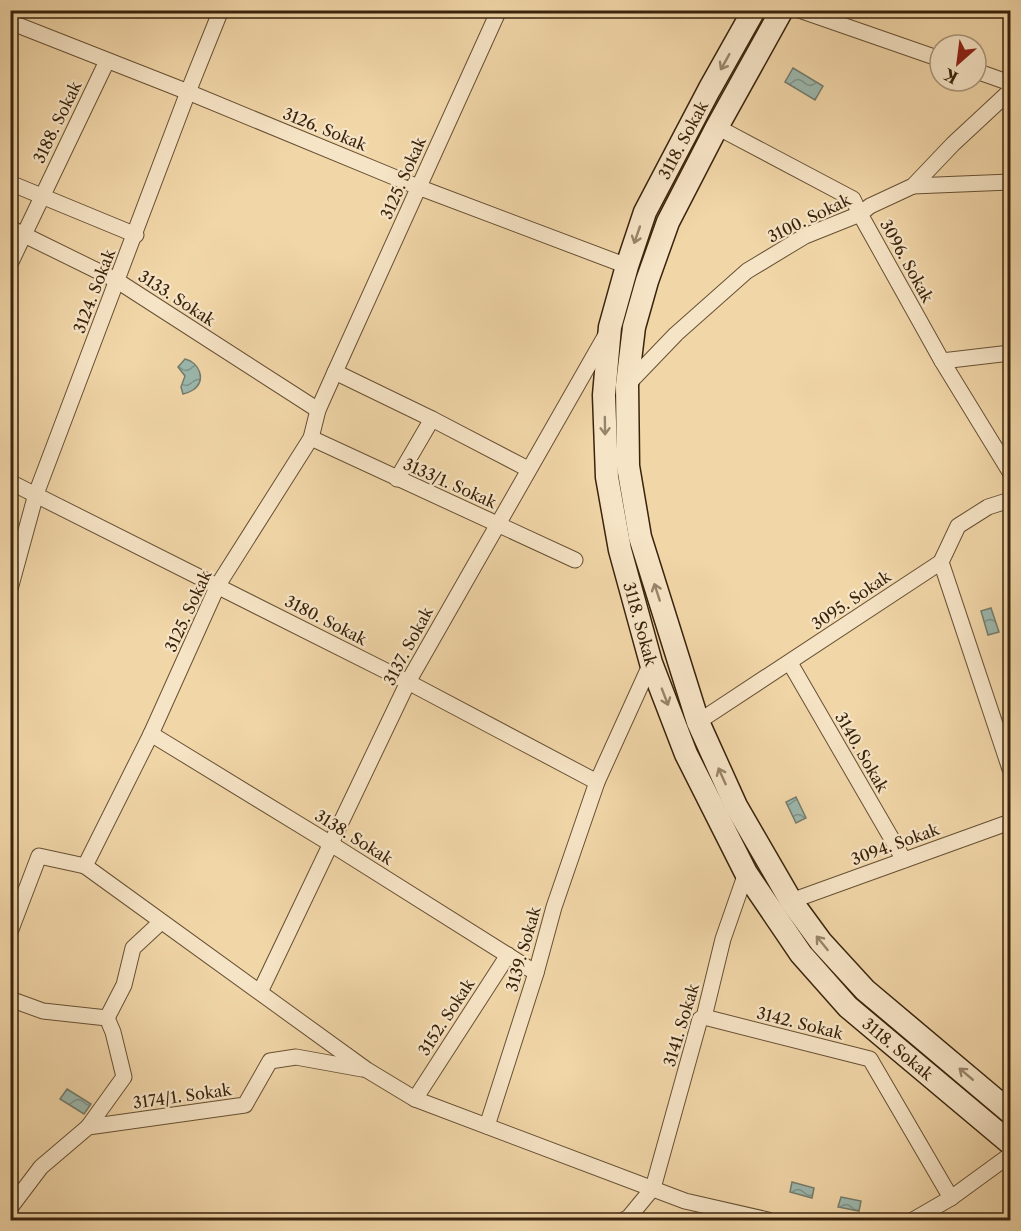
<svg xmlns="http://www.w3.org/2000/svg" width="1021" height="1231" viewBox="0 0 1021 1231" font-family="'Libre Caslon Text',serif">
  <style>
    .water { fill: url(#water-waves); stroke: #747c6d; stroke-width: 1.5 }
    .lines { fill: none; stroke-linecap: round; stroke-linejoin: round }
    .minor-casing { stroke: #675033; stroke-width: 17 }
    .secondary-casing { stroke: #39230c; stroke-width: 25 }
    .minor { stroke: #f6e4c6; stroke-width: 15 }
    .secondary { stroke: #f6e4c6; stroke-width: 22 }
    .oneway { stroke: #988469 }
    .labels { text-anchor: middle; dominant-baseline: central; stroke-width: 4.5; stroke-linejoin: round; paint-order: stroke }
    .street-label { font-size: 16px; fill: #39230c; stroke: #f6e4c6 }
  </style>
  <defs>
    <pattern id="water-waves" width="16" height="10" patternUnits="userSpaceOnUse" patternTransform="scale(1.5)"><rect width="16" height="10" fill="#9cb8ae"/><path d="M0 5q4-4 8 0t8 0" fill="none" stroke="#80958c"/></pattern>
  </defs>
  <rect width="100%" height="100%" fill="#f1d6a8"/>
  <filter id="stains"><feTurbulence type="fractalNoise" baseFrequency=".00333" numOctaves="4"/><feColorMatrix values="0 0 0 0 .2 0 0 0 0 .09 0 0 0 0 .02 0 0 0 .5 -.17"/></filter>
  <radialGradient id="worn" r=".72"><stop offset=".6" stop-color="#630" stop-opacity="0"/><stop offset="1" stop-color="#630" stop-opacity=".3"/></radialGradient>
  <g class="water">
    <path d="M 793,68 L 823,86 L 815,100 L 785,82 Z"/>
    <path d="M 185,359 C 199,362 207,380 193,390 C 190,392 187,393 183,394 L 181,387 L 185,376 L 178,367 Z"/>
    <path d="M 991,608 L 999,632 L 988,635 L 981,611 Z"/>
    <path d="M 796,797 L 806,818 L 796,823 L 786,802 Z"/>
    <path d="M 67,1089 L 91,1104 L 84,1114 L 60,1099 Z"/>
    <path d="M 792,1182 L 814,1188 L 812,1198 L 790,1192 Z"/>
    <path d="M 841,1197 L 861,1201 L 859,1211 L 838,1207 Z"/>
  </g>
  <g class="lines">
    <g class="minor-casing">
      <g id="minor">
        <path d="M 499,10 L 335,372 L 318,410 L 311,438 L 218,585 L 151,734 L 85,866 L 367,1070 L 415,1099 L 685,1201 L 768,1220"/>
        <path d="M 799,10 L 940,59"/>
        <path d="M 10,22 L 188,92 L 418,187 L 627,266"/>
        <path d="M 976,71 L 1010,83"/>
        <path d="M 717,127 L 853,199 L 860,214 L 942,361 L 1010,472"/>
        <path d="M 10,183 L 136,235"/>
        <path d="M 913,186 L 1010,182"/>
        <path d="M 10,228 L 116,280 L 318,410"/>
        <path d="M 10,264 L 107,61"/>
        <path d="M 942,361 L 1010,353"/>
        <path d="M 335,372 L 432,419 L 528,469"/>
        <path d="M 627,385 L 676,334 L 747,271 L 805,236 L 860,214 L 870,206 L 913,186 L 953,144 L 1010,91"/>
        <path d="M 311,438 L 575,560"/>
        <path d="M 397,479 L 432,419"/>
        <path d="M 10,482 L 408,682 L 597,782"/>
        <path d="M 941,562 L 1010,769"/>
        <path d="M 10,589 L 36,494 L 188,92 L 221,10"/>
        <path d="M 790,663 L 904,860"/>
        <path d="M 698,722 L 941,562 L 958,526 L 988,507 L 1010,500"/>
        <path d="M 151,734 L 331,844 L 536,973"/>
        <path d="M 791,901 L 1010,822"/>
        <path d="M 10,932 L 39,856 L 85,866"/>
        <path d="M 260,992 L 408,682 L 607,333"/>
        <path d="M 10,999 L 43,1011 L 107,1018 L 113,1032 L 124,1077 L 88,1127"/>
        <path d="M 704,1017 L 870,1059 L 951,1198"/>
        <path d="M 107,1018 L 124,985 L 133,948 L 161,922"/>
        <path d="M 415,1099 L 508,955"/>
        <path d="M 487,1126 L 536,973 L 554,907 L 597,782 L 651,663"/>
        <path d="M 10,1208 L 41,1167 L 88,1127 L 245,1105 L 270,1061 L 296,1057 L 362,1069"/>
        <path d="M 624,1220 L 629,1217 L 653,1188 L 700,1019 L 704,1017 L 723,939 L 746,873"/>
        <path d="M 913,1220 L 951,1198 L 1010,1155"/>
      </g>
    </g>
    <g class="secondary-casing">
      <g id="secondary">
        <path id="s1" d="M 754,10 L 709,90 L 645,212 L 627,266 L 610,327 L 604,395 L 607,477 L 620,550 L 651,663 L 686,754 L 746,873 L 801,954 L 848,1007 L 1010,1143"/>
        <path d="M 782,10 L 717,127 L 668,222 L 647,281 L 634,327 L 627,385 L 628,466 L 640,537 L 698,722 L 736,806 L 791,901 L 821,942 L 865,990 L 1010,1112"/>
      </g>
    </g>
    <use href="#minor" class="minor"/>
    <use href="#secondary" class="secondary"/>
  </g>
  <defs><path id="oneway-shaft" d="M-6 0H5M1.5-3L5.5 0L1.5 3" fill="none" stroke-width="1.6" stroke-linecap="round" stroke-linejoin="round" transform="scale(1.5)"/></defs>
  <g class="oneway">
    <use href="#oneway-shaft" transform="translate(725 62) rotate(119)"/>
    <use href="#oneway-shaft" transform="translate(637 235) rotate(109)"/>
    <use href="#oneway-shaft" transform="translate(605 426) rotate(89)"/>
    <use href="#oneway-shaft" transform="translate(657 592) rotate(-108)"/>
    <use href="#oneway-shaft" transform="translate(665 697) rotate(69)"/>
    <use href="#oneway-shaft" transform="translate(722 776) rotate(-114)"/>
    <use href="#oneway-shaft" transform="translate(822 943) rotate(-129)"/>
    <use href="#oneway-shaft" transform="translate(966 1074) rotate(-140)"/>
  </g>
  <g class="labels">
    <g class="street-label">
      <text transform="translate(57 122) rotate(-64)">3188. Sokak</text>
      <text transform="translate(325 129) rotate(22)">3126. Sokak</text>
      <text transform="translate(683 140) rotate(-62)">3118. Sokak</text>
      <text transform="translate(403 178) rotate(-66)">3125. Sokak</text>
      <text transform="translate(809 218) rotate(-26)">3100. Sokak</text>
      <text transform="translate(907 261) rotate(61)">3096. Sokak</text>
      <text transform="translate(94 291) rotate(-69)">3124. Sokak</text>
      <text transform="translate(177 298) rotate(33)">3133. Sokak</text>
      <text transform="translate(450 483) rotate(24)">3133/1. Sokak</text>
      <text transform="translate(851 600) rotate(-34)">3095. Sokak</text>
      <text transform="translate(188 611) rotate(-65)">3125. Sokak</text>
      <text transform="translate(326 620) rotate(27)">3180. Sokak</text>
      <text stroke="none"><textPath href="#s1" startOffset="651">3118. Sokak</textPath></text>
      <text transform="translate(408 646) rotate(-62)">3137. Sokak</text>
      <text transform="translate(862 752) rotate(60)">3140. Sokak</text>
      <text transform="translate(354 837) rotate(32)">3138. Sokak</text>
      <text transform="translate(895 844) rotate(-20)">3094. Sokak</text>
      <text transform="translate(523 949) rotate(-74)">3139. Sokak</text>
      <text transform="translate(446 1017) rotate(-57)">3152. Sokak</text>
      <text transform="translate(800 1023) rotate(14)">3142. Sokak</text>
      <text transform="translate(681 1025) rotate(-73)">3141. Sokak</text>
      <text stroke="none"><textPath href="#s1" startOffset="1156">3118. Sokak</textPath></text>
      <text transform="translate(182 1096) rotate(-8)">3174/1. Sokak</text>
    </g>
  </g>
  <rect width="1021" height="1231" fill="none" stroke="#f1d6a8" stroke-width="36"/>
  <rect x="12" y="12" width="997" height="1207" fill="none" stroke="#39230c" stroke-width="3"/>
  <rect x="18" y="18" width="985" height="1195" fill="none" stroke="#39230c" stroke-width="1.5"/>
  <g transform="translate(958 63) rotate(208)"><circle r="28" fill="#f6e4c6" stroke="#aa977c" stroke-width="1.5"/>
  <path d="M0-4.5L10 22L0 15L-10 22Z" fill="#8f2418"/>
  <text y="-9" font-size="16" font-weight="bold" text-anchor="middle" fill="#39230c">K</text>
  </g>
  <rect width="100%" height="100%" filter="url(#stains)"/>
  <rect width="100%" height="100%" fill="url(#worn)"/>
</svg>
